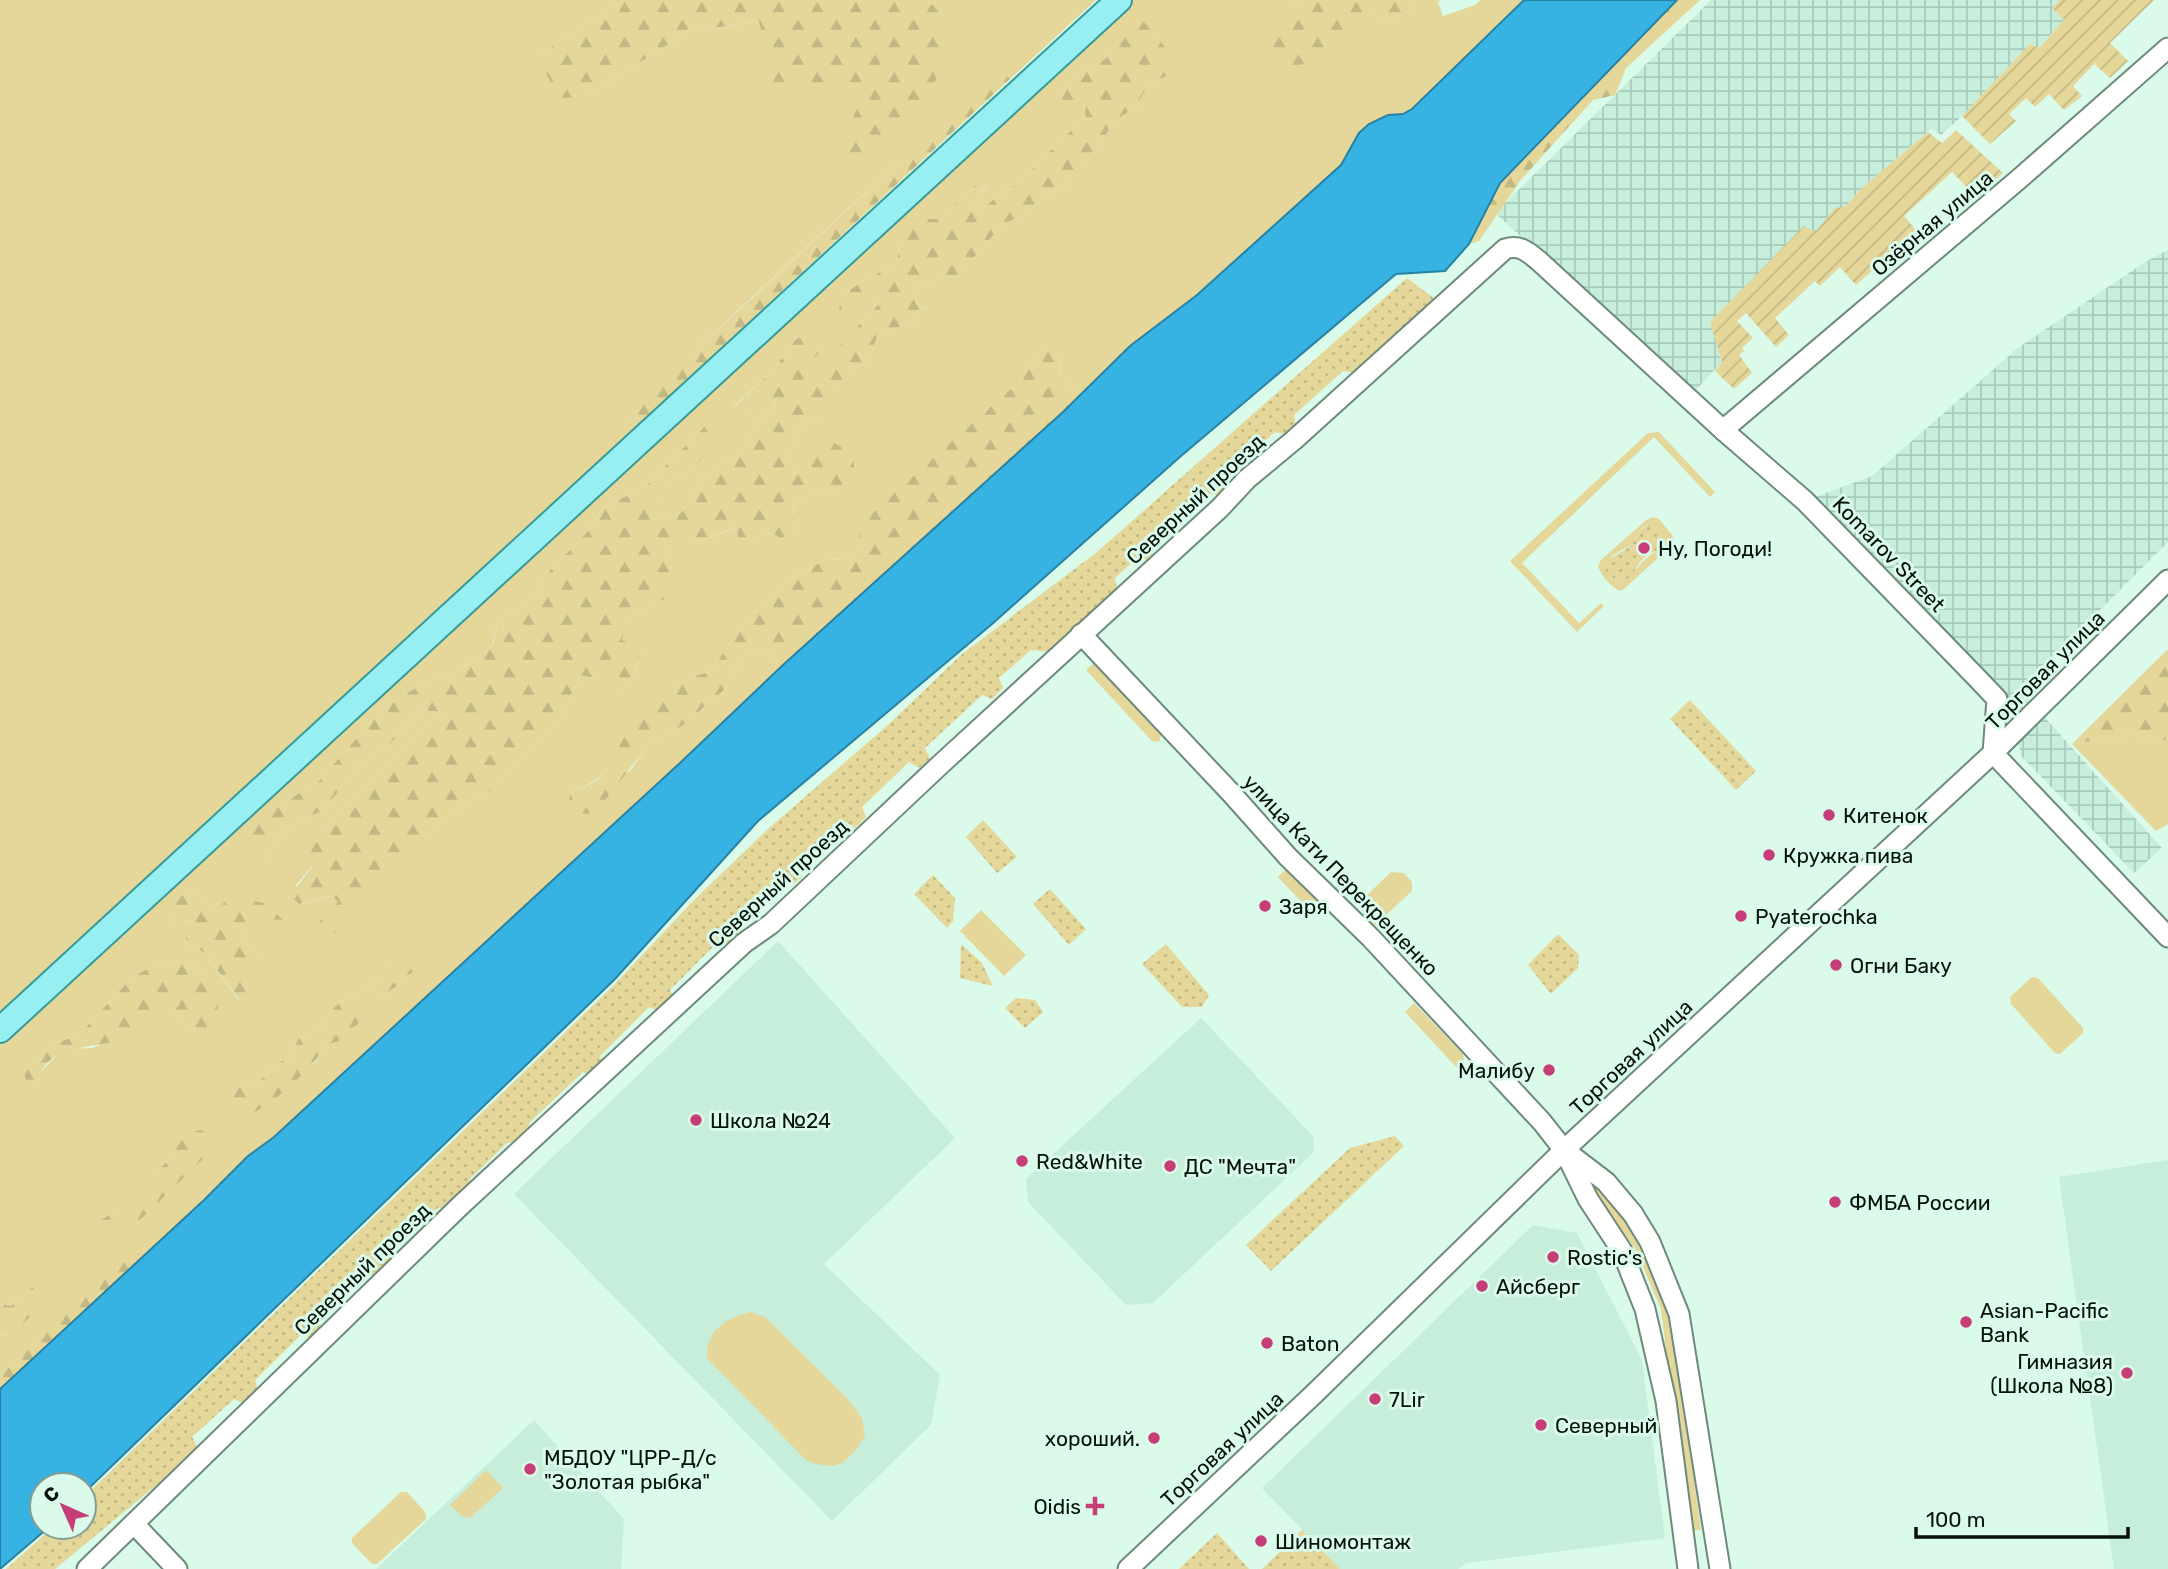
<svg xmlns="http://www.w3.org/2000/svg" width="2168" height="1569" viewBox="0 0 2168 1569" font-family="Rubik,sans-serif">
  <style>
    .built { fill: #c7eedb }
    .industrial { fill: url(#industrial-grid) }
    .grass { fill: #e4d799; fill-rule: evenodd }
    .forest { fill: url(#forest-firs) }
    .park { fill: url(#park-dots) }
    .garden { fill: url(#garden-furrows) }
    .water { fill: #36b2e3; stroke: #2882a2; stroke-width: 2 }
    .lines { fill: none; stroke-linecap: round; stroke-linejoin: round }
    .minor-casing { stroke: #6d8a7b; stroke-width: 23 }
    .major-casing { stroke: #379a9a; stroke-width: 28 }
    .minor { stroke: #fff; stroke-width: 19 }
    .major { stroke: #97eff1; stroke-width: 24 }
    .poi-dot { fill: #c63d77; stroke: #dafaea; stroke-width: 2.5 }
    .labels { text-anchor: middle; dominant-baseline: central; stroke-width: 6; stroke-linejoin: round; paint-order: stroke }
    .street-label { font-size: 21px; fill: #06110c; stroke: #dafaea }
    .poi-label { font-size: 21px; fill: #06110c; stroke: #dafaea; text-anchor: start }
  </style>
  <defs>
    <pattern id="industrial-grid" width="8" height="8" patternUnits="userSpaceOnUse" patternTransform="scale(1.75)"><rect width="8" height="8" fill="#c7eedb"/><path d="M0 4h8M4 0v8" fill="none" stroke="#a9cbbb"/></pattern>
    <pattern id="forest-firs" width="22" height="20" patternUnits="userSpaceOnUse" patternTransform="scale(1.75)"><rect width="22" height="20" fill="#e4d799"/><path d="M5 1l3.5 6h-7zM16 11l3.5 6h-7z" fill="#c2b883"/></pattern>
    <pattern id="park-dots" width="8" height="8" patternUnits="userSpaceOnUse" patternTransform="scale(1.75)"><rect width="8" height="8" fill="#e4d799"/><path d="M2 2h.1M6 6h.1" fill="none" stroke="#c2b883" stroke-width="1.8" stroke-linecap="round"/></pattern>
    <pattern id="garden-furrows" width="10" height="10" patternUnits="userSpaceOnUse" patternTransform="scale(1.75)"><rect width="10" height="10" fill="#e4d799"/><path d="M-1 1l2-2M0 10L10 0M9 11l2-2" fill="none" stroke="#c2b883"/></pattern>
  </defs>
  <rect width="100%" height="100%" fill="#dafaea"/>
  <g class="built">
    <path d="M 778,941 L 955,1138 L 824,1264 L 940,1375 L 931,1425 L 832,1521 L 514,1194 Z"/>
    <path d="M 1201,1018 L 1313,1136 L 1314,1152 L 1153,1303 L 1126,1305 L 1028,1202 L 1026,1179 Z"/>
    <path d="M 2168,1160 L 2168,1569 L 2114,1569 L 2059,1177 Z"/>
    <path d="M 1533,1225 L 1577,1233 L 1642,1360 L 1665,1538 L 1466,1563 L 1458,1569 L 1340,1569 L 1262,1488 Z"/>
    <path d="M 534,1420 L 624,1519 L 621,1569 L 376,1569 Z"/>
  </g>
  <g class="industrial">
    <path d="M 1711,0 L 2060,0 L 2052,9 L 2065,19 L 2038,48 L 2030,44 L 1962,116 L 1941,135 L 1932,128 L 1863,187 L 1846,206 L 1835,208 L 1815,233 L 1804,227 L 1710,322 L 1722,362 L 1693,393 L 1495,213 Z"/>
    <path d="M 2168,250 L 2168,542 L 2020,690 L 2162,848 L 2134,873 L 2022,757 L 2004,694 L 1815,497 L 1872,476 L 2018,348 L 2145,262 Z"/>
  </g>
  <g class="grass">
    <path d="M 0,0 L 622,0 L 537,56 L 584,97 L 688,32 L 760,21 L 774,83 L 868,84 L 943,16 L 928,0 L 1096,0 L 1010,79 L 1003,73 C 933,129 867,191 800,253 C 742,307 682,360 629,419 L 643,420 L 0,1013 Z"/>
    <path d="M 1133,0 L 1301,0 L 1267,30 L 1350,30 L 1374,15 L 1394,20 L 1411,10 L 1408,0 L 1441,0 L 1438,2 L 1443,16 L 1475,5 L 1481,0 L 1524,0 L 1412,109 L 1403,114 L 1388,115 L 1369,124 L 1359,133 L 1341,165 L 1197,295 L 1130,346 L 1080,395 L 1059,376 L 1062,351 L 1044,345 L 1023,378 L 861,524 L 860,546 L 848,559 L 825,560 L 798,574 L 747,619 L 710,672 L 689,677 L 627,730 L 608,769 L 598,779 L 570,794 L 630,771 L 646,748 L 657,738 L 682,726 L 724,690 L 732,673 L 747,654 L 763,648 L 783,665 L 681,762 L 274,1137 L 248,1156 L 143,1257 L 135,1252 L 0,1375 L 0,1335 L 4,1335 L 39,1281 L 11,1306 L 0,1304 L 0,1043 ZM 1138,16 L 1170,53 L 1170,74 L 1148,85 L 1136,107 L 1114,121 L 1096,152 L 1069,176 L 1066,187 L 1042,196 L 1026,215 L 1004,223 L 958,276 L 923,283 L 914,292 L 917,304 L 928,309 L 921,318 L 877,337 L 869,359 L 834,389 L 821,421 L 798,425 L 788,460 L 795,470 L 807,471 L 820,435 L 849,487 L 813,493 L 793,505 L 792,517 L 802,539 L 774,534 L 739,539 L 737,527 L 695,544 L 672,538 L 664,561 L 671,596 L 628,617 L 621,640 L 643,651 L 629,682 L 621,691 L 603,680 L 580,675 L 562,715 L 488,793 L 463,804 L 331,935 L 338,902 L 333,896 L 300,904 L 296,885 L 312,866 L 319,832 L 443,712 L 421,710 L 389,745 L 361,764 L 322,811 L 300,820 L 280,836 L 269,858 L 257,861 L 275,808 L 318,782 L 384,707 L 427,681 L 450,676 L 483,654 L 492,645 L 498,620 L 540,594 L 538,583 L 589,530 L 602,509 L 647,485 L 703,428 L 693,468 L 669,483 L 655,504 L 658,515 L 682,512 L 702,479 L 743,449 L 755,425 L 773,408 L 778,396 L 744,411 L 734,406 L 773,370 L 795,340 L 824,348 L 807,364 L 818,369 L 878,305 L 877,293 L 840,295 L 897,262 L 900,237 L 941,219 L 975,186 L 987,185 L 974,202 L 981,211 L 1000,193 L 1012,189 L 1086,116 L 1083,104 L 1057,96 L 1084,68 L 1105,59 ZM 186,893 L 199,894 L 214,913 L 282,919 L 249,917 L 240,939 L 259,954 L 239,980 L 239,1001 L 205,953 L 185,942 L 193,920 L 171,927 L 170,916 L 161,910 ZM 387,959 L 412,972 L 402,983 L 369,1004 L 328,1044 L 315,1062 L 224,1110 L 239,1081 L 254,1087 L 277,1063 L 291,1057 L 298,1039 L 323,1027 C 335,998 341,1005 364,991 C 375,985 382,970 387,959 ZM 165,961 L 190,964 L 212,977 L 195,1032 L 169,1008 L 157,1013 L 138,1031 L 92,1048 L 67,1049 L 57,1055 L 39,1074 L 37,1085 L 24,1071 L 50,1045 L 79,1035 L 133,976 ZM 173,1157 L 141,1219 L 99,1221 L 149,1194 L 156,1171 Z"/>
    <path d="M 1659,432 L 1715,492 L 1710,497 L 1654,437 L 1522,563 L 1579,623 L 1601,603 L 1604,606 L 1577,632 L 1510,561 L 1648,433 Z"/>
    <path d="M 1653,517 L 1659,519 L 1673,536 L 1672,545 L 1624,589 L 1620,591 C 1611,587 1601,576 1598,566 L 1601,560 L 1646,520 ZM 1647,525 L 1655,552 C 1641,560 1630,580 1619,582 L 1611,578 L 1611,556 L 1631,545 L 1642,528 Z"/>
    <path d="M 1094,663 L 1162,732 L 1159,742 L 1152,741 L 1086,670 Z"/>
    <path d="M 2130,735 L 2156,743 L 2168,739 L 2168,824 L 2156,831 L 2072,744 Z"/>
    <path d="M 1286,869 L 1317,899 L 1313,914 L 1278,877 Z"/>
    <path d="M 1391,872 L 1404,873 L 1412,882 L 1412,891 L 1374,926 L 1365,927 L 1370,903 L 1364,898 Z"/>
    <path d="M 981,910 L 1026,955 L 1004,976 L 960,931 Z"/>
    <path d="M 2032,977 L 2038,978 L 2083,1028 L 2083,1033 L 2060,1054 L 2055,1053 L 2011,1004 L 2010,997 Z"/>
    <path d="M 1414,1003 L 1463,1054 L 1464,1063 L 1457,1068 L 1405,1012 Z"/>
    <path d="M 1585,1177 L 1596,1181 L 1642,1244 L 1668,1314 L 1683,1401 L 1701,1530 L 1688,1531 L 1661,1309 L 1635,1248 L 1589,1187 Z"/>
    <path d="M 751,1312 L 765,1317 L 846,1397 L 862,1418 L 865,1436 C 848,1462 838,1474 806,1460 L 707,1358 C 705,1331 727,1317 751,1312 Z"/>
    <path d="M 486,1470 L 503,1488 L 470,1518 L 461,1516 L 450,1505 Z"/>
    <path d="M 401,1492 L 407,1492 L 425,1512 L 426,1519 L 377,1564 L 372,1564 L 352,1543 L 352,1538 Z"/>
  </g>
  <g class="forest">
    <path d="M 622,0 L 928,0 L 943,16 L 946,65 L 881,160 L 838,151 L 868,84 L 774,84 L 759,21 L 688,32 L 584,97 L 559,98 L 537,56 Z"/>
    <path d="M 1301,0 L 1408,0 L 1411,10 L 1394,20 L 1374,15 L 1312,59 L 1292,70 L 1274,67 L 1269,57 L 1274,44 L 1267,29 Z"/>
    <path d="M 1677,0 L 1700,0 L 1626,68 L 1615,95 L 1593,100 L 1520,181 L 1479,241 L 1469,244 L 1500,183 Z"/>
    <path d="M 1138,15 L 1170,53 L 1174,64 L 1170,74 L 1148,85 L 1136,107 L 1114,121 L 1096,152 L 1069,176 L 1066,187 L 1042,196 L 1026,215 L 1004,223 L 958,276 L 923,283 L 914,292 L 917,304 L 929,310 L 921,318 L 877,337 L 869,359 L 834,389 L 830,413 L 821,421 L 798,425 L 788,460 L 795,470 L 807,470 L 820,434 L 852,454 L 856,477 L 850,487 L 813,493 L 793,505 L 792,517 L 802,539 L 793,546 L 774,534 L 739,539 L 736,527 L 695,544 L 672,539 L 664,561 L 683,578 L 671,596 L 628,617 L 622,640 L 643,650 L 629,682 L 621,691 L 610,692 L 603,680 L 580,675 L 562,715 L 488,793 L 463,804 L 331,936 L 320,932 L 317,924 L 338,902 L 332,896 L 299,904 L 290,895 L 312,867 L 307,856 L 319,832 L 443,712 L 421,710 L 389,745 L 361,764 L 322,811 L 300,820 L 280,836 L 269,858 L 257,861 L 247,855 L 248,834 L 275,808 L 318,782 L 384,707 L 427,681 L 450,676 L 483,654 L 493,644 L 498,620 L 540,594 L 538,583 L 589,530 L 602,509 L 647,485 L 703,428 L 715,420 L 720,431 L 717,442 L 693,468 L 669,483 L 655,504 L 659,515 L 682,512 L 702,479 L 743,449 L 755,425 L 773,408 L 778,397 L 744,411 L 734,407 L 773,370 L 795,340 L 817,328 L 827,336 L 824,348 L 808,364 L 818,368 L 878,305 L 877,294 L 839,320 L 840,295 L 897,262 L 900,237 L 916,219 L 941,219 L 975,186 L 987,184 L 974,202 L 981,211 L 1000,193 L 1012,189 L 1086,116 L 1083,104 L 1060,107 L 1057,96 L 1084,68 L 1105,59 Z"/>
    <path d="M 1004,72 L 1010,79 L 643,420 L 628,420 L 670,374 L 943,121 Z"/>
    <path d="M 1056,341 L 1062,351 L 1059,376 L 1080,395 L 1063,412 L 783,665 L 763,648 L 747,654 L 732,673 L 724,690 L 682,726 L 657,738 L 646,748 L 595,813 L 580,814 L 568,806 L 570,794 L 598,780 L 608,769 L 626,730 L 689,677 L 710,672 L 747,619 L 798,574 L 825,560 L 848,559 L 860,546 L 860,524 L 1023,378 L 1044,345 Z"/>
    <path d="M 2168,649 L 2168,739 L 2156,743 L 2130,735 L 2072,744 Z"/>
    <path d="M 186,893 L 199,894 L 214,913 L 231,895 L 267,904 L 283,920 L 249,918 L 240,939 L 259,954 L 258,965 L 240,980 L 249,987 L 251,1001 L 240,1001 L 205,953 L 185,942 L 192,920 L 171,928 L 170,916 L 160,910 Z"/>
    <path d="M 399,958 L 413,971 L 402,983 L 369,1004 L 365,1017 L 339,1041 L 328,1044 C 309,1071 268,1112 236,1120 L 224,1110 L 226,1094 L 239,1081 L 254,1087 L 277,1063 L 291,1057 L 298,1039 L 323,1027 C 335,998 341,1005 364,991 C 375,985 382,970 387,959 Z"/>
    <path d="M 165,961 L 190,964 L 212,977 L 218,999 L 217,1023 L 207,1030 L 195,1032 L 169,1008 C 153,1015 144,1031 128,1037 C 95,1052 45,1039 37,1086 L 26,1082 L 24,1071 L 50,1045 L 79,1035 L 133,976 Z"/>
    <path d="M 201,1130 L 211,1136 L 203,1159 L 141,1219 L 119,1226 L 97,1222 L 148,1194 L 156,1171 L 173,1157 L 176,1134 Z"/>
    <path d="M 135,1251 L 143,1257 L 0,1389 L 0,1375 Z"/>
    <path d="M 39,1281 L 51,1281 L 52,1292 C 38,1307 22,1332 0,1335 L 0,1304 L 11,1306 Z"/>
  </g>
  <g class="park">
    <path d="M 1407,278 L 1435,299 L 1356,373 L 1343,371 L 1294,415 L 1296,428 L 1288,435 L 1275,432 L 1224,479 L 1225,492 L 1221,495 L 1207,494 L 1151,546 L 1153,558 L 1149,561 L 1138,557 L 1115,578 L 1117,590 L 1050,652 L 1031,650 L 999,678 L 1003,688 L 992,699 L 982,695 L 925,748 L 930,759 L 919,768 L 909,762 L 862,807 L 866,817 L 855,828 L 844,821 L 798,865 L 802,877 L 792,885 L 783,881 L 737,926 L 743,935 L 732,945 L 720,940 L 670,990 L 674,998 L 660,1011 L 649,1007 L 600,1056 L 604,1066 L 592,1076 L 583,1072 L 529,1123 L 533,1134 L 519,1147 L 508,1142 L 469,1180 L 473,1189 L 448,1213 L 439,1207 L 394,1249 L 396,1260 L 377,1278 L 366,1273 L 319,1319 L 322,1331 L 312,1340 L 302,1334 L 255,1380 L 259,1392 L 245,1404 L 234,1399 L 192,1437 L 199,1450 L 55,1569 L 6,1569 L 53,1527 L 84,1527 L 84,1497 L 612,987 L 694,900 L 768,829 L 889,724 L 961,655 L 1097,552 Z"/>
    <path d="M 1653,524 L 1664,532 L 1666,539 C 1661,551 1652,550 1644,558 C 1633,568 1635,578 1619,582 C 1586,563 1619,556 1630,546 C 1639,537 1638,526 1653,524 Z"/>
    <path d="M 1690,700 L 1756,771 L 1736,790 L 1670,719 Z"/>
    <path d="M 983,820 L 1017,857 L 997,873 L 966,837 Z"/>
    <path d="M 933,875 L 955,898 L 953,921 L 947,928 L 914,894 Z"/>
    <path d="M 1050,889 L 1086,929 L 1069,945 L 1033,904 Z"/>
    <path d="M 1558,934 L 1579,955 L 1578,968 L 1551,994 L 1528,965 Z"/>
    <path d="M 961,944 L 982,963 L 993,986 L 960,978 Z"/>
    <path d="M 1166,944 L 1209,995 L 1202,1007 L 1182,1007 L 1142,964 Z"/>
    <path d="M 1016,998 L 1035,1000 L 1043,1012 L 1025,1028 L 1005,1008 Z"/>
    <path d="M 1395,1136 L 1404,1146 L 1271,1271 L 1246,1245 L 1350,1148 Z"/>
    <path d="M 1302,1530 L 1340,1569 L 1262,1569 Z"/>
    <path d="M 1217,1533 L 1249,1569 L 1179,1569 Z"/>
  </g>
  <g class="garden">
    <path d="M 2060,0 L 2154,0 L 2110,43 L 2128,61 L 2110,78 L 2094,64 L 2073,86 L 2082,96 L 2064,110 L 2049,94 L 2035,107 L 2026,98 L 2009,114 L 2016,121 L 1990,144 L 1962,116 L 2030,44 L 2039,48 L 2064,20 L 2052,8 Z"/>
    <path d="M 1956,130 L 2003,173 L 1976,197 L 1952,172 L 1904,216 L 1917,231 L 1856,285 L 1840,267 L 1820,286 L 1815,281 L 1775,318 L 1789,335 L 1776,347 L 1746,313 L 1737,321 L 1753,338 L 1742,348 L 1744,351 L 1739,355 L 1752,373 L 1734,389 L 1715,371 L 1722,362 L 1710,322 L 1804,226 L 1815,232 L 1835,208 L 1846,206 L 1863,187 L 1928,132 L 1942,143 Z"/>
  </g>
  <path class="water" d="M 1524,0 L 1677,0 L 1500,183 L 1469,244 L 1445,271 L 1396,274 L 1181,456 L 992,624 L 758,821 L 615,979 L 84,1493 L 84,1485 L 42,1485 L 42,1527 L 49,1527 L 0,1569 L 0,1389 L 204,1200 L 248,1156 L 274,1137 L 681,762 L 783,665 L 1063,412 L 1130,346 L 1197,295 L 1341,165 L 1359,133 L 1369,124 L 1388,115 L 1403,114 L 1412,109 Z"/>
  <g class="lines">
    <g class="minor-casing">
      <g id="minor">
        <path d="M 1723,430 L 2019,179 L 2168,48"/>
        <path d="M 1081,634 L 1231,793 L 1288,857 L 1371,938 L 1542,1122 L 1564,1150 L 1588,1199 L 1622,1251 L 1645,1309 L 1666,1401 L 1688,1569"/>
        <path d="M 1568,1153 L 1606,1182 L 1633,1214 L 1650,1242 L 1679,1314 L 1720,1569"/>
        <path d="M 135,1525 L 177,1569"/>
        <path d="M 87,1569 L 460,1206 L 744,943 L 771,924 L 941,764 L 1220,508 L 1247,479 L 1294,440 L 1505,249 C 1520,244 1528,252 1539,261 L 1723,430 L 1805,501 L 1977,678 L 1997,699 L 1993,753 L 2168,937"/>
        <path d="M 1128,1569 L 1314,1394 L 1564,1150 L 1993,753 L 2168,580"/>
      </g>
    </g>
    <g class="major-casing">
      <path id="major" d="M 0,1030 L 1119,0"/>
    </g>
    <use href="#minor" class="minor"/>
    <use href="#major" class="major"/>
  </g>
  <g class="poi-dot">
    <circle cx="1644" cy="548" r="7"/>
    <circle cx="1829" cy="815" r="7"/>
    <circle cx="1769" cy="855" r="7"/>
    <circle cx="1265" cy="906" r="7"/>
    <circle cx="1741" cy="916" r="7"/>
    <circle cx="1836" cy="965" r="7"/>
    <circle cx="1549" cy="1070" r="7"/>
    <circle cx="696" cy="1120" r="7"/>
    <circle cx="1022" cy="1161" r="7"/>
    <circle cx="1170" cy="1166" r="7"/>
    <circle cx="1835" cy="1202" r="7"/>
    <circle cx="1553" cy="1257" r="7"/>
    <circle cx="1482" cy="1286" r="7"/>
    <circle cx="1966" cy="1322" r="7"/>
    <circle cx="1267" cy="1343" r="7"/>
    <circle cx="2127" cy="1373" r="7"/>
    <circle cx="1375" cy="1399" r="7"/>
    <circle cx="1541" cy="1425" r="7"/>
    <circle cx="1154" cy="1438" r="7"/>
    <circle cx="530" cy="1469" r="7"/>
    <path d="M1091.5 1495.5h7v7h7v7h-7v7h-7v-7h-7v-7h7z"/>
    <circle cx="1261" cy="1541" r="7"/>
  </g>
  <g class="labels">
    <g class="street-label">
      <text transform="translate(1932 223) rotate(-40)">Озёрная улица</text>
      <text transform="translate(1195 499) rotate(-43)">Северный проезд</text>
      <text transform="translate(1889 554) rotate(46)">Komarov Street</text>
      <text transform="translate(2045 670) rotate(-45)">Торговая улица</text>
      <text transform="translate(1341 875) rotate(46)">улица Кати Перекрещенко</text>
      <text transform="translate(778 883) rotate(-42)">Северный проезд</text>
      <text transform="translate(1631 1057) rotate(-43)">Торговая улица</text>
      <text transform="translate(362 1269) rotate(-44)">Северный проезд</text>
      <text transform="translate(1222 1449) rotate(-43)">Торговая улица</text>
    </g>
    <g class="poi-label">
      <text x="1658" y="548">Ну, Погоди!</text>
      <text x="1843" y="815">Китенок</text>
      <text x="1783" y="855">Кружка пива</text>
      <text x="1279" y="906">Заря</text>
      <text x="1755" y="916">Pyaterochka</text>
      <text x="1850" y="965">Огни Баку</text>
      <text x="1535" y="1070" text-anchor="end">Малибу</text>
      <text x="710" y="1120">Школа №24</text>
      <text x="1036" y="1161">Red&amp;White</text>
      <text x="1184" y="1166">ДС "Мечта"</text>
      <text x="1849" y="1202">ФМБА России</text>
      <text x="1567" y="1257">Rostic's</text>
      <text x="1496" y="1286">Айсберг</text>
      <text x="1980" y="1310">Asian-Pacific<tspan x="1980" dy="24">Bank</tspan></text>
      <text x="1281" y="1343">Baton</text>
      <text x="2113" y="1361" text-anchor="end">Гимназия<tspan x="2113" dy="24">(Школа №8)</tspan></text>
      <text x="1389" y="1399">7Lir</text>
      <text x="1555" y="1425">Северный</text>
      <text x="1140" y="1438" text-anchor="end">хороший.</text>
      <text x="544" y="1457">МБДОУ "ЦРР-Д/с<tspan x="544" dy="24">"Золотая рыбка"</tspan></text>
      <text x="1081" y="1506" text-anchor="end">Oidis</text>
      <text x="1275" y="1541">Шиномонтаж</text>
    </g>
  </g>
  <g transform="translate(63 1506) rotate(315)"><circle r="33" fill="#dafaea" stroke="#859d91" stroke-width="2"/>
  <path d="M0-5L12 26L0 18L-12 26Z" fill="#c63d77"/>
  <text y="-10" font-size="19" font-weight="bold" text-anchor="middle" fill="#06110c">С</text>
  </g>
  <path d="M1916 1527v10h212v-10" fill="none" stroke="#06110c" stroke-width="3.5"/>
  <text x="1926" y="1527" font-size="21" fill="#06110c" stroke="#dafaea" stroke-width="5" paint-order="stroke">100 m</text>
</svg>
